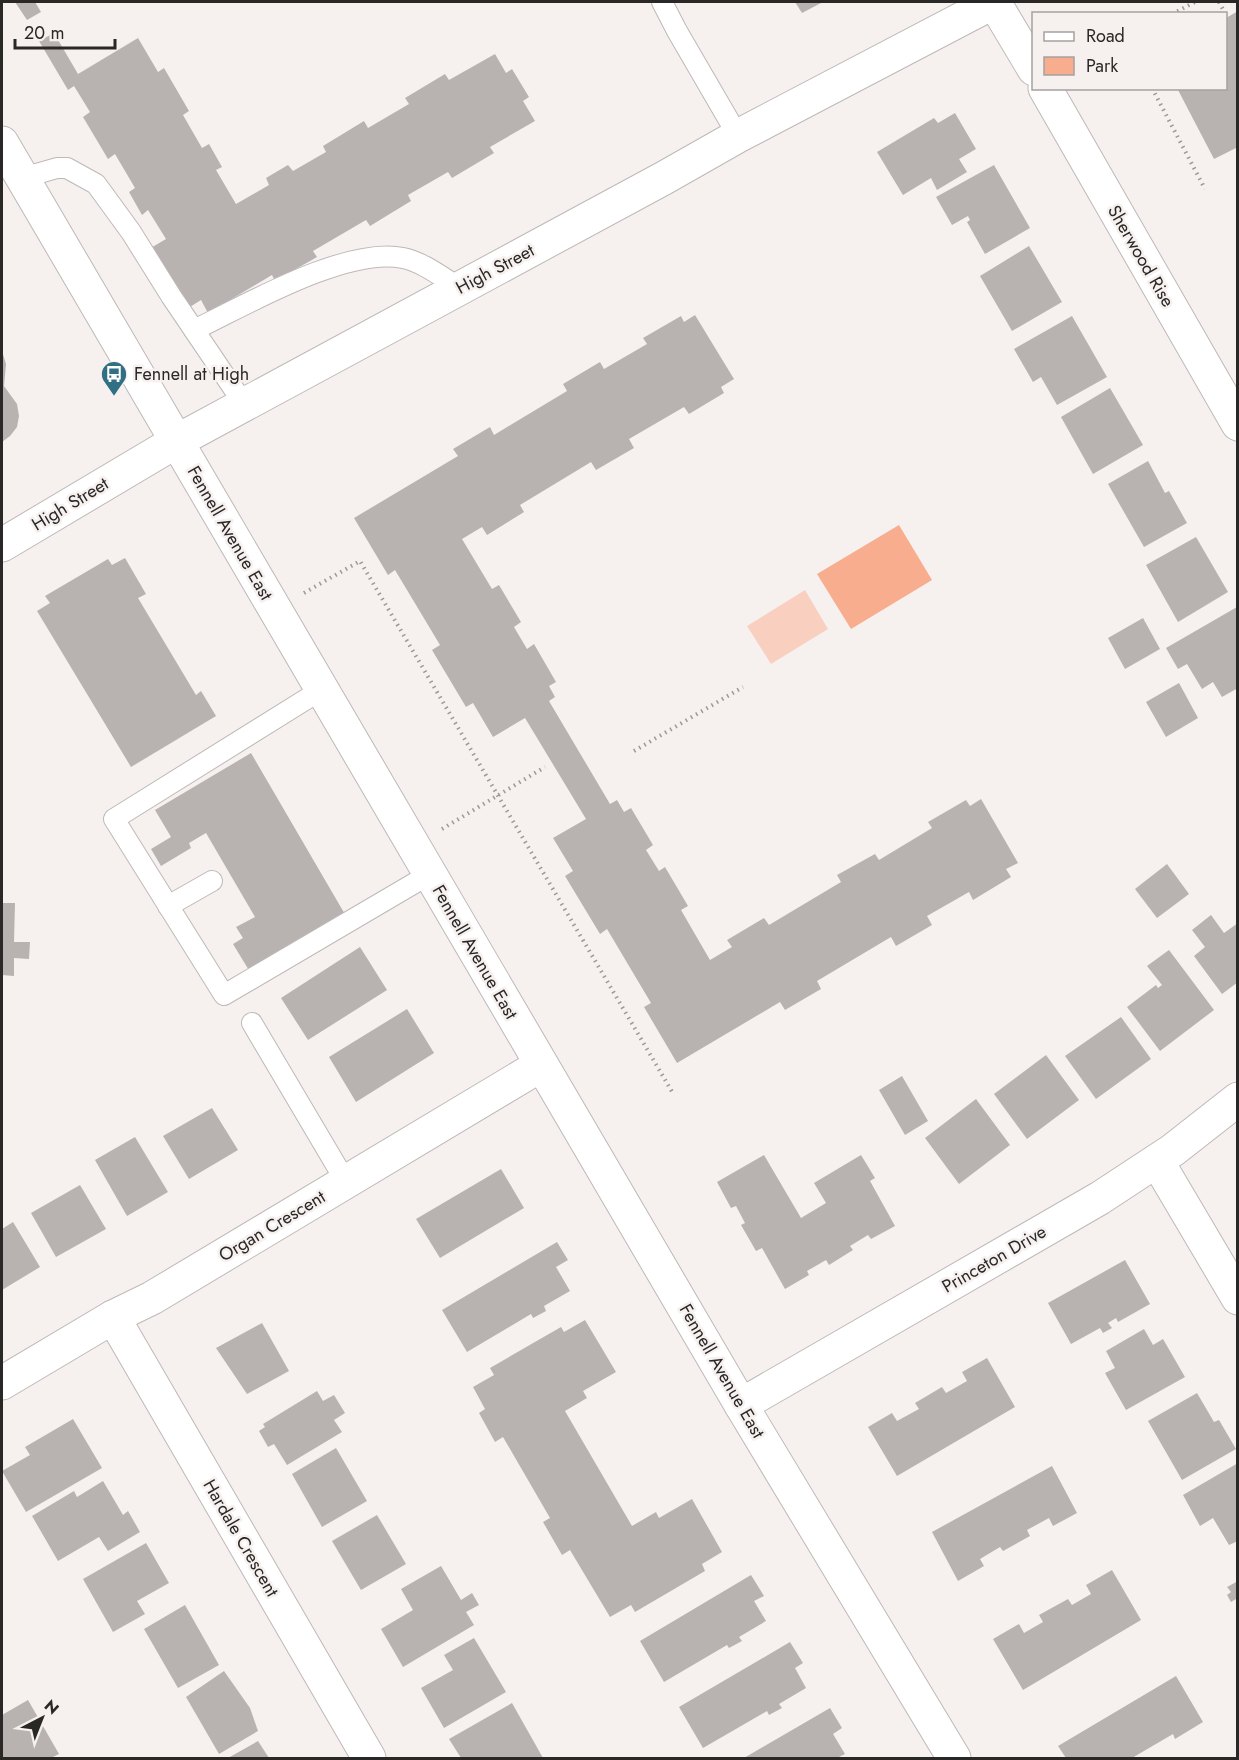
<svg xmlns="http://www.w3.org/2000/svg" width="1239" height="1760" viewBox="0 0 1239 1760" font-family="Jost,sans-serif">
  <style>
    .green { fill: #f7ad8e }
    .water { fill: #f9d0c0 }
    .building { fill: #b8b3b1 }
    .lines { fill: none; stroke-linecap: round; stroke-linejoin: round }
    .service-casing { stroke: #beb9b7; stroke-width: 22 }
    .minor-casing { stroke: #beb9b7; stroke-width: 35 }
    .secondary-casing { stroke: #beb9b7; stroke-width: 35 }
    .path { stroke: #9d9998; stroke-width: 4; stroke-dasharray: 1.5 4.5; stroke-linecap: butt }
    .service { stroke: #fff; stroke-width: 20 }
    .minor { stroke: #fff; stroke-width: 33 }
    .secondary { stroke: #fff; stroke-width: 33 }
    .labels { text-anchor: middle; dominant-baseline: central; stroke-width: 5; stroke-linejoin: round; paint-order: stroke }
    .street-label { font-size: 18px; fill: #2a2827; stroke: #f6f1ef }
    .poi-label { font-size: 18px; fill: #2a2827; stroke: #f6f1ef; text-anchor: start }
  </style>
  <rect width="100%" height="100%" fill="#f6f1ef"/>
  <path class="green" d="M 899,525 L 932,580 L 851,629 L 817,574 Z"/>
  <path class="water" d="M 805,590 L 828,629 L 771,664 L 747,626 Z"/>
  <g class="building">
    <path d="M 15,2 L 35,2 L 41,12 L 27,20 Z"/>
    <path d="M 795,2 L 823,2 L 802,13 Z"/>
    <path d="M 1238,11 L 1238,147 L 1214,159 L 1177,88 L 1226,88 L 1226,18 Z"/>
    <path d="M 54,33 L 78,74 L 138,38 L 158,72 L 164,68 L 189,111 L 183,115 L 202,148 L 209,144 L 222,167 L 216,170 L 236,204 L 269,185 L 266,178 L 288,165 L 293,171 L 326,152 L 323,146 L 364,121 L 368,128 L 409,104 L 405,98 L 445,74 L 449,80 L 495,54 L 506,73 L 512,69 L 529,97 L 523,101 L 535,121 L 490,147 L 494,153 L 452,178 L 448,172 L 408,195 L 411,201 L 370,226 L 366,220 L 313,251 L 317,257 L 275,281 L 272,275 L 208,313 L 201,300 L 185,310 L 149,249 L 166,239 L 148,210 L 142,215 L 129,192 L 135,188 L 115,154 L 108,159 L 83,117 L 90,112 L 74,86 L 68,90 L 39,41 Z"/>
    <path d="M 955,113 L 976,149 L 959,159 L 967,172 L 937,190 L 931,178 L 903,195 L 877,152 L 934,118 L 938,123 Z"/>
    <path d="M 994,165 L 1030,228 L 985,254 L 967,222 L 970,220 L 968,216 L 952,225 L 936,197 Z"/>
    <path d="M 1029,246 L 1062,302 L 1012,331 L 980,276 Z"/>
    <path d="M 695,315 L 734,379 L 721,387 L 724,393 L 689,414 L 684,407 L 629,439 L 634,448 L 596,470 L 591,462 L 520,505 L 524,512 L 487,535 L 482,527 L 462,539 L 492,589 L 499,585 L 521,622 L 514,627 L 527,649 L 534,644 L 556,682 L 549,686 L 555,697 L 549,701 L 610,804 L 617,800 L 624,812 L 631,808 L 653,845 L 646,850 L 659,871 L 665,867 L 688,906 L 681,910 L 710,960 L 732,947 L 727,940 L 764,918 L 769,925 L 841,882 L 837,875 L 875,854 L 879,860 L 932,828 L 928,822 L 966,800 L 970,806 L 981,799 L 1018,863 L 1006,869 L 1011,877 L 973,900 L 969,892 L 927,916 L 932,925 L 896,946 L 891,937 L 817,981 L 821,989 L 785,1010 L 780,1002 L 677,1063 L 644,1007 L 651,1003 L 607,929 L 600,934 L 565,876 L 573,871 L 553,838 L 586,819 L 525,718 L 493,737 L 473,703 L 466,707 L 432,650 L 440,645 L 395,570 L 388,575 L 354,518 L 458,456 L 453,449 L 490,427 L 494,435 L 567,391 L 563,384 L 600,362 L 604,369 L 647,344 L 643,338 L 681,316 L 684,322 Z"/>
    <path d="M 1072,316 L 1107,377 L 1057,405 L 1041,377 L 1033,382 L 1014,349 Z"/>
    <path d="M 2,351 L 6,364 L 4,386 L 17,404 L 19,416 L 17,427 L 10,436 L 2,442 Z"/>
    <path d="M 1110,388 L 1143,445 L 1093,474 L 1061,417 Z"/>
    <path d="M 1148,461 L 1165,493 L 1169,491 L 1187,523 L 1144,547 L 1108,484 Z"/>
    <path d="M 1196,537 L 1228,592 L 1178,622 L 1146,565 Z"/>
    <path d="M 125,558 L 146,594 L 138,598 L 196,695 L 201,691 L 216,716 L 131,767 L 37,611 L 50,603 L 45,596 L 108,559 L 112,565 Z"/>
    <path d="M 1237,607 L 1238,688 L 1222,697 L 1213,682 L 1202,689 L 1187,664 L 1178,669 L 1166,648 Z"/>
    <path d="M 1143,618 L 1160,649 L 1125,669 L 1108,638 Z"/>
    <path d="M 1179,683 L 1198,718 L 1166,737 L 1146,702 Z"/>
    <path d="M 251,753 L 346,916 L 250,972 L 233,944 L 243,938 L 236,927 L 255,917 L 206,833 L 189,843 L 191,848 L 161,866 L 151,849 L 171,837 L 155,810 Z"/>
    <path d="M 1167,864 L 1189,894 L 1157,918 L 1135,889 Z"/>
    <path d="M 2,903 L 15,903 L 14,942 L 30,942 L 29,959 L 14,958 L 14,976 L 2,975 Z"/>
    <path d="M 1211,915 L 1224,933 L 1238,923 L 1238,982 L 1222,994 L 1194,956 L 1205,947 L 1192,930 Z"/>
    <path d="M 360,947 L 387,990 L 308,1040 L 281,998 Z"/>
    <path d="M 1169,950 L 1214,1010 L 1160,1051 L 1127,1007 L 1156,985 L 1158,988 L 1162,985 L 1147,966 Z"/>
    <path d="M 407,1009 L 434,1053 L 356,1102 L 329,1057 Z"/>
    <path d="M 1121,1017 L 1151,1059 L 1096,1099 L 1065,1056 Z"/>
    <path d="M 1046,1055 L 1079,1100 L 1027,1139 L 994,1094 Z"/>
    <path d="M 902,1076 L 928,1121 L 905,1135 L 879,1090 Z"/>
    <path d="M 976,1099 L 1010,1145 L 959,1184 L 925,1138 Z"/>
    <path d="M 212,1108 L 238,1150 L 189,1179 L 163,1136 Z"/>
    <path d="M 135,1137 L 168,1192 L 127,1216 L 95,1160 Z"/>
    <path d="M 764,1155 L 801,1218 L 826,1203 L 814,1183 L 861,1155 L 875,1178 L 870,1181 L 895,1226 L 871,1239 L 868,1235 L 850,1246 L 853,1250 L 829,1265 L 826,1260 L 807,1271 L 809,1275 L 785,1289 L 762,1248 L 756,1251 L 741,1225 L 745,1223 L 736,1206 L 731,1208 L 717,1182 Z"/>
    <path d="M 501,1169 L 524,1208 L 440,1258 L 416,1219 Z"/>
    <path d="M 80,1185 L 106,1229 L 56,1257 L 31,1213 Z"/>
    <path d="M 13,1222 L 40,1267 L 2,1290 L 2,1229 Z"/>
    <path d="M 557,1242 L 568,1260 L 556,1267 L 570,1291 L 544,1306 L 546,1311 L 533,1318 L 531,1314 L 467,1352 L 442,1310 Z"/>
    <path d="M 1125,1260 L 1150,1304 L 1118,1322 L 1116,1318 L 1108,1323 L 1112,1328 L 1103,1333 L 1100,1328 L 1071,1344 L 1048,1303 Z"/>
    <path d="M 585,1320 L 616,1372 L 583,1391 L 587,1398 L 565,1411 L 632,1526 L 656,1512 L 659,1518 L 692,1499 L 722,1552 L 702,1564 L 705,1571 L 635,1612 L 631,1605 L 610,1617 L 570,1550 L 562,1555 L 543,1522 L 550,1518 L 503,1437 L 495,1442 L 479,1413 L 485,1409 L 473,1387 L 494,1375 L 490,1368 L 561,1327 L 564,1332 Z"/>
    <path d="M 262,1323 L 289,1371 L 247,1394 L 216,1348 Z"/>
    <path d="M 1144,1329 L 1153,1345 L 1163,1339 L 1185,1377 L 1126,1410 L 1105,1373 L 1115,1368 L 1106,1351 Z"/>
    <path d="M 987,1358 L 1015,1407 L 897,1476 L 868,1427 L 892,1413 L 897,1421 L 919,1409 L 915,1403 L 942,1387 L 946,1393 L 967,1381 L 962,1372 Z"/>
    <path d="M 317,1391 L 323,1401 L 334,1395 L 345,1413 L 334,1420 L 342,1432 L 287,1465 L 274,1444 L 268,1447 L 259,1431 L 265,1427 L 263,1424 Z"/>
    <path d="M 1197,1393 L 1214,1422 L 1219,1420 L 1236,1449 L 1182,1480 L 1148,1421 Z"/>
    <path d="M 73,1419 L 102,1468 L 26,1512 L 2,1471 L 30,1455 L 25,1447 Z"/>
    <path d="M 336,1448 L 367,1501 L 322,1527 L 292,1474 Z"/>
    <path d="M 1238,1463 L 1238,1541 L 1229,1545 L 1213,1518 L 1200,1526 L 1183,1495 Z"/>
    <path d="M 1052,1466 L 1077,1513 L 1053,1526 L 1049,1518 L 1027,1530 L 1030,1536 L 1003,1551 L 1000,1547 L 980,1559 L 984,1566 L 958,1581 L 932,1532 Z"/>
    <path d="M 103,1481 L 123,1515 L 128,1511 L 140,1532 L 108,1551 L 99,1537 L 58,1561 L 32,1516 L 74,1491 L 77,1497 Z"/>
    <path d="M 377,1515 L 406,1564 L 361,1590 L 332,1541 Z"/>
    <path d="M 146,1543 L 169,1583 L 137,1601 L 145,1614 L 113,1632 L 83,1579 Z"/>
    <path d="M 441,1566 L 461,1600 L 472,1593 L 479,1605 L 466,1612 L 474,1625 L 403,1667 L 381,1629 L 413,1610 L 401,1589 Z"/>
    <path d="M 1112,1570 L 1141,1620 L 1023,1690 L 993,1639 L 1019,1624 L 1024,1633 L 1043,1622 L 1039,1615 L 1068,1599 L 1072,1605 L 1091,1594 L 1086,1585 Z"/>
    <path d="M 751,1575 L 764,1596 L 754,1601 L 766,1621 L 739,1637 L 742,1641 L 729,1648 L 727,1645 L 664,1682 L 640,1641 Z"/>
    <path d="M 1238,1581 L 1238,1601 L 1236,1599 L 1231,1602 L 1227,1595 L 1231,1592 L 1227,1587 Z"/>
    <path d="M 185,1605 L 219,1665 L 178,1688 L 144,1629 Z"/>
    <path d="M 474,1638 L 506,1692 L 444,1728 L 421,1688 L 453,1670 L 444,1655 Z"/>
    <path d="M 790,1642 L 803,1663 L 795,1668 L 806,1688 L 779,1704 L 782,1708 L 769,1715 L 767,1711 L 703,1748 L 679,1707 Z"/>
    <path d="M 224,1671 L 250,1708 L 258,1731 L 219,1754 L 186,1697 Z"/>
    <path d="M 1176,1676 L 1203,1722 L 1175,1739 L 1173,1734 L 1132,1758 L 1066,1758 L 1058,1746 Z"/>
    <path d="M 28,1700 L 59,1754 L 51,1758 L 2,1758 L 2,1715 Z"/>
    <path d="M 512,1703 L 543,1758 L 461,1758 L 449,1739 Z"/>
    <path d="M 830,1708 L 842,1728 L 833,1734 L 845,1754 L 837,1758 L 744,1758 Z"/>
    <path d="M 258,1741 L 269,1758 L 228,1758 Z"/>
  </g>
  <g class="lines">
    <g class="service-casing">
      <g id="service">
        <path d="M 662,2 L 677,31 L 738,136"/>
        <path d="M 22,178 L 57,168 L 67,168 L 96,184 L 131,232 L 171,296 L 244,404"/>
        <path d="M 194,330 C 246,305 347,246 403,258 C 423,262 443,278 460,288"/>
        <path d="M 321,690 L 114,819 L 224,995 L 430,874"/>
        <path d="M 168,906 L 212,881"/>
        <path d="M 252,1023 L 346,1182"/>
      </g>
    </g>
    <g class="minor-casing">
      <g id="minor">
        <path d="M 994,2 L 1034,69"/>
        <path d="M 1045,88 L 1238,424"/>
        <path d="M 2,545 L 177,441 L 664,178 L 738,136 L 994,2"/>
        <path d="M 1157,1161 L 1238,1298"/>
        <path d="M 113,1317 L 369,1758"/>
        <path d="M 2,1383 L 113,1317 L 152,1298 L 541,1065"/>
        <path d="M 741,1405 L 1100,1198 L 1173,1150 L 1238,1099"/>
      </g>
    </g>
    <g class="secondary-casing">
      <path id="secondary" d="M 2,143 L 741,1405 L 954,1758"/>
    </g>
    <g class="path">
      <path d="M 1219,2 L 1227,17"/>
      <path d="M 1172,14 L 1195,2"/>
      <path d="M 1152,88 L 1205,189"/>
      <path d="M 304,593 L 360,561 L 674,1095"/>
      <path d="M 634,751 L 743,687"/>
      <path d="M 442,829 L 545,767"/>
    </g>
    <use href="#service" class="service"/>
    <use href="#minor" class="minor"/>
    <use href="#secondary" class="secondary"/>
  </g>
  <defs>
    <g id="bus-pin" transform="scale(1.35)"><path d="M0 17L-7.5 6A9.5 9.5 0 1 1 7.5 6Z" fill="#306f84" stroke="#f6f1ef"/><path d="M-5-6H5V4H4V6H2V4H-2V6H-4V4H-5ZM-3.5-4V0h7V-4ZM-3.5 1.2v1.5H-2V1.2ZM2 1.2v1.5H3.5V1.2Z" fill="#fff"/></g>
  </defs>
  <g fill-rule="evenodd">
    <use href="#bus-pin" x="114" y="374"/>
  </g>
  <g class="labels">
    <g class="street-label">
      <text transform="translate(1141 256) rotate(60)">Sherwood Rise</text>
      <text transform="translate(495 269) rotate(-28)">High Street</text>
      <text transform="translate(70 504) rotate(-31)">High Street</text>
      <text transform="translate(230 533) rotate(60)">Fennell Avenue East</text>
      <text transform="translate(475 952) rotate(60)">Fennell Avenue East</text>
      <text transform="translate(272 1226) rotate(-31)">Organ Crescent</text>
      <text transform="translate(994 1259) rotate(-30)">Princeton Drive</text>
      <text transform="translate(722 1371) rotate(60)">Fennell Avenue East</text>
      <text transform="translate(241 1538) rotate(60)">Hardale Crescent</text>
    </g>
    <g class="poi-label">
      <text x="134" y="374">Fennell at High</text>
    </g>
  </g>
  <rect width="1239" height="1760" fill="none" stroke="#2a2827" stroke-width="6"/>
  <rect x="1032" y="12" width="195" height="78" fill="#f6f1ef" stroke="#a4a19f" stroke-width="1.5"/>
  <rect x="1044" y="32" width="30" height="9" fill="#ffffff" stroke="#a4a19f" stroke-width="1.5"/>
  <text x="1086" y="42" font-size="18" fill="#2a2827">Road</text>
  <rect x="1044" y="57" width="30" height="18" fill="#f7ad8e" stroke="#a4a19f" stroke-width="1.5"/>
  <text x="1086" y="72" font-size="18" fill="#2a2827">Park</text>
  <g transform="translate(42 1718) rotate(42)" stroke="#f6f1ef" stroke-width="4.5" paint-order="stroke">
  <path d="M0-4.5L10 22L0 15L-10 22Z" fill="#2a2827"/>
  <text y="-9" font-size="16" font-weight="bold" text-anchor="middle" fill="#2a2827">N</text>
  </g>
  <path d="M15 39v9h100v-9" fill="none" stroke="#2a2827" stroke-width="3"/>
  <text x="24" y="39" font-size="18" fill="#2a2827" stroke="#f6f1ef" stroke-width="4.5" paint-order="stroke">20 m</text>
</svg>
